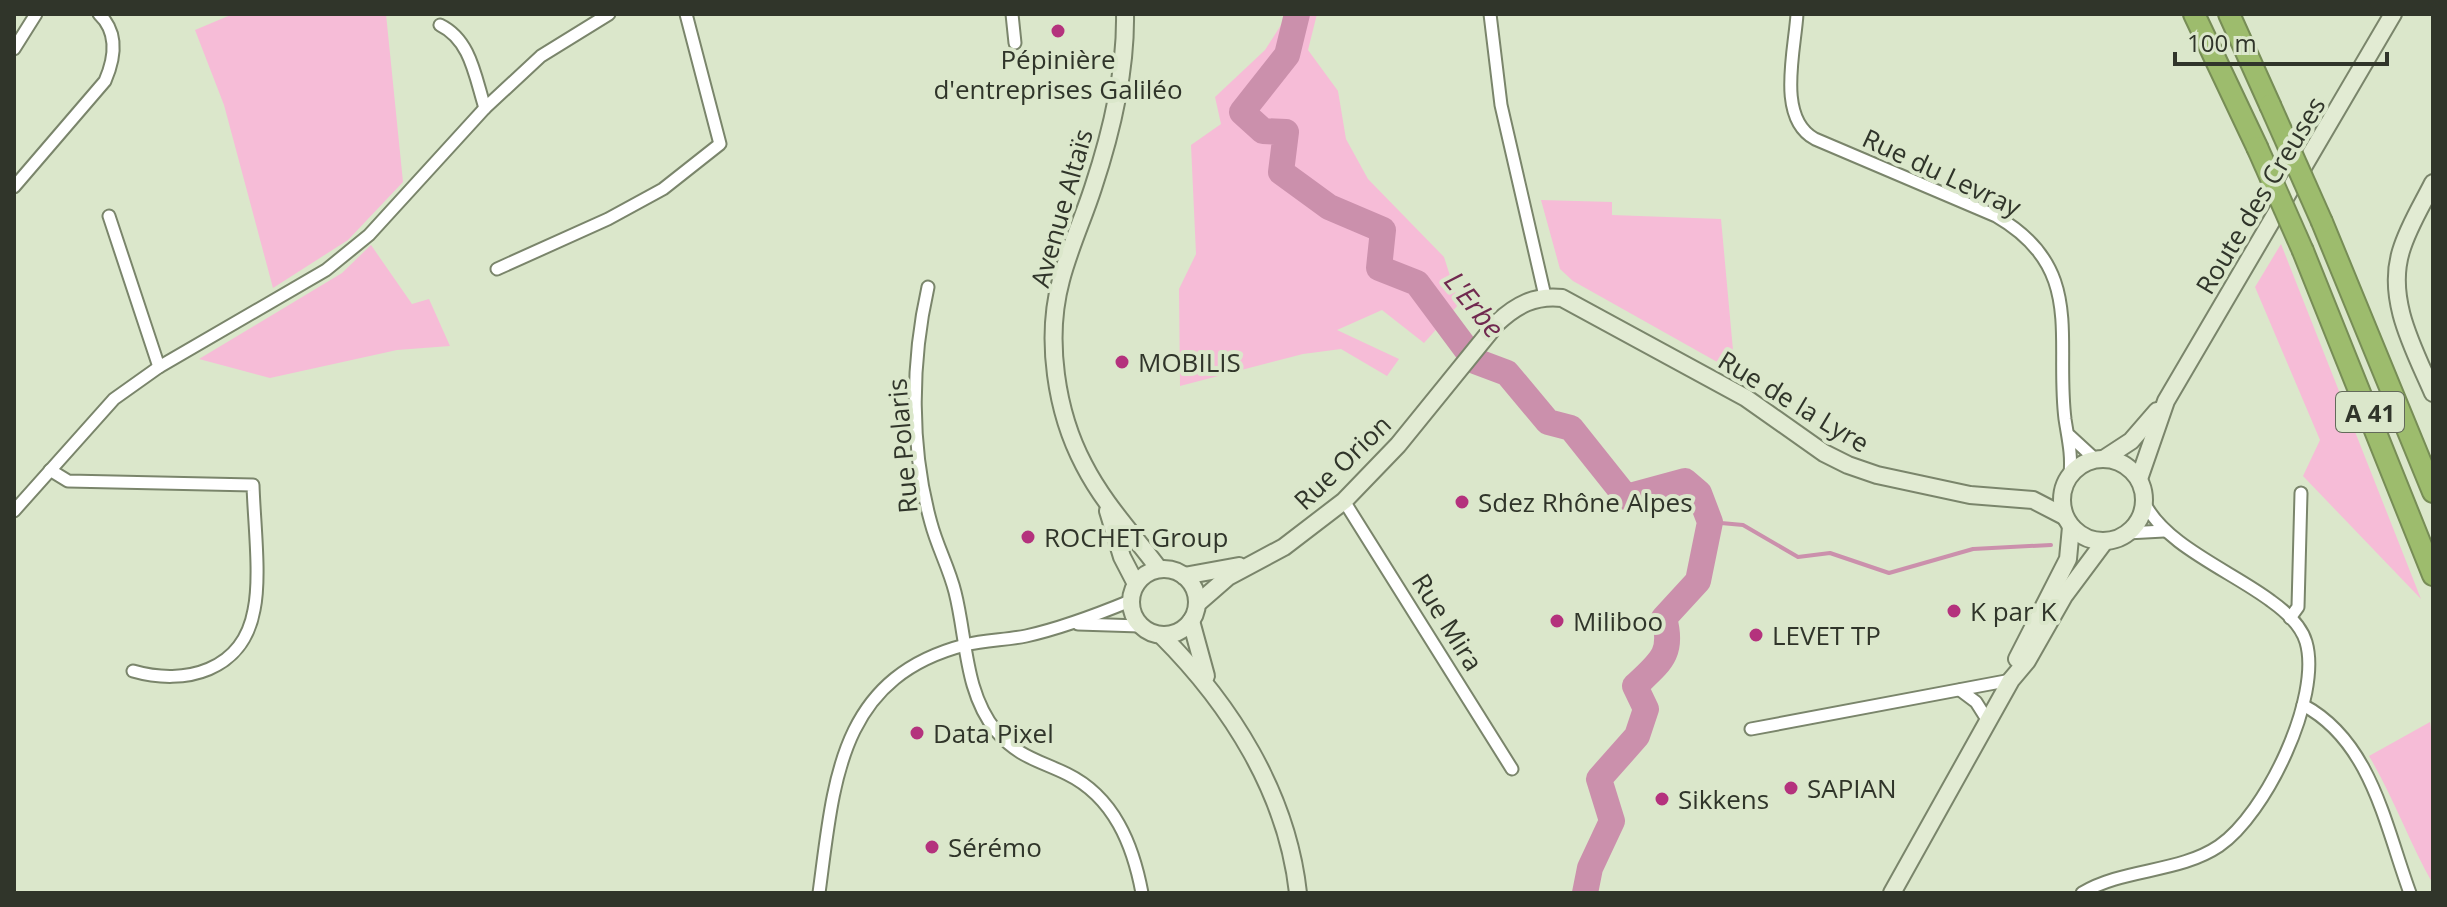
<svg xmlns="http://www.w3.org/2000/svg" width="2447" height="907" viewBox="0 0 2447 907" font-family="'Open Sans',sans-serif">
  <style>
    .green { fill: #f6bcd7 }
    .lines { fill: none; stroke-linecap: round; stroke-linejoin: round }
    .stream { stroke: #cb90ac; stroke-width: 4 }
    .river { stroke: #cb90ac; stroke-width: 26 }
    .street-casing { stroke: #7a856b; stroke-width: 15 }
    .secondary-casing { stroke: #7a856b; stroke-width: 20 }
    .highway-casing { stroke: #778d56; stroke-width: 24 }
    .street { stroke: #fff; stroke-width: 11 }
    .secondary { stroke: #e2ebd3; stroke-width: 16 }
    .highway { stroke: #9dbc6d; stroke-width: 20 }
    .highway-bridge-casing { stroke: #778d56; stroke-width: 24; stroke-linecap: butt }
    .highway-bridge { stroke: #9dbc6d; stroke-width: 20 }
    .poi-dot { fill: #b4327d; stroke: #dbe7cb; stroke-width: 3 }
    .labels { text-anchor: middle; dominant-baseline: central; stroke-width: 8; stroke-linejoin: round; paint-order: stroke }
    .shield { fill: #dbe7cb; stroke: #636a5a; stroke-width: 2 }
    .shield-label { font-size: 24px; font-weight: bold; fill: #30352a }
    .poi-label { font-size: 26px; fill: #30352a; stroke: #dbe7cb; text-anchor: start }
    .street-label { font-size: 26px; fill: #30352a; stroke: #dbe7cb }
    .water-label { font-size: 28px; font-style: italic; fill: #70294f; stroke: #dbe7cb }
  </style>
  <rect width="100%" height="100%" fill="#dbe7cb"/>
  <g class="green">
    <path d="M 233,14 L 386,14 L 403,182 L 348,240 L 273,288 L 224,105 L 195,30 Z"/>
    <path d="M 1288,14 L 1317,14 L 1308,50 L 1338,91 L 1346,139 L 1368,179 L 1444,257 L 1459,304 L 1424,343 L 1382,310 L 1337,330 L 1399,359 L 1387,376 L 1341,349 L 1303,354 L 1180,386 L 1179,289 L 1196,254 L 1191,145 L 1221,124 L 1215,97 L 1265,50 Z"/>
    <path d="M 1541,200 L 1612,202 L 1612,215 L 1721,219 L 1735,372 L 1573,281 L 1560,269 Z"/>
    <path d="M 2281,244 L 2421,599 L 2303,476 L 2320,440 L 2255,287 Z"/>
    <path d="M 371,245 L 412,304 L 429,299 L 450,346 L 397,350 L 270,378 L 199,359 L 342,273 Z"/>
    <path d="M 2430,722 L 2433,745 L 2433,884 C 2409,842 2394,798 2369,756 Z"/>
  </g>
  <g class="lines">
    <path class="stream" d="M 1710,522 L 1743,525 L 1798,557 L 1830,553 L 1889,573 L 1973,549 L 2051,545"/>
    <path class="river" d="M 1297,14 L 1287,55 L 1242,112 L 1263,131 L 1286,132 L 1281,172 L 1329,207 L 1383,230 L 1379,268 L 1417,283 L 1475,361 L 1507,373 L 1548,422 L 1571,428 L 1626,497 L 1685,481 L 1699,493 L 1710,522 L 1698,581 L 1664,618 C 1674,654 1660,662 1635,686 L 1646,709 L 1637,736 L 1599,779 L 1612,821 L 1590,868 L 1585,893"/>
    <g class="street-casing">
      <g id="street">
        <path d="M 1012,14 L 1015,43"/>
        <path d="M 1490,14 L 1501,105 L 1545,296"/>
        <path d="M 1797,14 C 1795,50 1776,118 1815,139 L 1996,216 C 2086,268 2055,337 2065,419 C 2068,439 2072,454 2070,474"/>
        <path d="M 440,25 C 471,40 475,77 485,108"/>
        <path d="M 14,49 L 36,14"/>
        <path d="M 14,187 L 105,81 C 115,58 119,33 99,14"/>
        <path d="M 109,216 L 159,367"/>
        <path d="M 497,269 L 608,219 L 663,189 L 720,144 L 686,14"/>
        <path d="M 928,287 C 911,362 910,448 931,523 C 937,546 949,568 955,592 C 967,639 964,691 996,731 C 1018,757 1038,760 1067,774 C 1114,797 1133,845 1142,893"/>
        <path d="M 2070,436 L 2095,459"/>
        <path d="M 50,470 L 68,481 L 253,485 C 254,521 261,577 254,610 C 243,671 185,686 133,671"/>
        <path d="M 1344,501 L 1512,769"/>
        <path d="M 14,511 L 114,399 L 159,367 L 326,270 L 369,235 L 485,108 L 541,56 L 609,14"/>
        <path d="M 2127,533 L 2164,531"/>
        <path d="M 2290,618 L 2298,607 L 2301,493"/>
        <path d="M 1078,624 L 1140,626"/>
        <path d="M 1960,690 L 1976,702 L 1988,721"/>
        <path d="M 2303,705 C 2371,741 2385,825 2410,893"/>
        <path d="M 1751,729 L 2011,680"/>
        <path d="M 819,893 C 834,782 838,678 965,645 C 985,640 1006,640 1026,636 C 1062,628 1096,615 1130,601"/>
        <path d="M 2082,893 C 2124,868 2179,873 2219,846 C 2266,814 2322,697 2306,642 C 2301,625 2285,611 2271,601 C 2233,572 2164,545 2144,502"/>
      </g>
    </g>
    <g class="secondary-casing">
      <g id="secondary">
        <path d="M 1125,14 C 1126,71 1111,134 1093,188 C 1083,219 1069,249 1061,280 C 1045,339 1056,412 1084,465 C 1104,504 1133,534 1159,569"/>
        <path d="M 2433,183 C 2422,205 2408,227 2401,251 C 2386,300 2414,349 2433,393"/>
        <path d="M 2105,458 L 2131,441 L 2157,411"/>
        <circle cx="2103" cy="500" r="41"/>
        <path d="M 2139,479 L 2166,401 L 2393,14"/>
        <path d="M 1108,511 L 1122,557 L 1136,584"/>
        <circle cx="1164" cy="602" r="33"/>
        <path d="M 1184,576 L 1239,566"/>
        <path d="M 1197,604 L 1228,577 L 1284,547 L 1344,501 L 1398,445 L 1497,323 C 1516,305 1535,295 1562,298 L 1746,398 L 1824,453 L 1848,465 L 1877,475 L 1970,495 L 2033,500 L 2064,516"/>
        <path d="M 1191,621 L 1206,676"/>
        <path d="M 1161,635 C 1231,705 1287,793 1298,893"/>
        <path d="M 2017,659 L 2068,559 L 2071,527"/>
        <path d="M 1892,893 L 2011,680 L 2027,661 L 2064,596 L 2105,541"/>
      </g>
    </g>
    <g class="highway-casing">
      <g id="highway">
        <path d="M 2194,14 L 2257,147"/>
        <path d="M 2229,14 L 2270,105"/>
        <path d="M 2322,222 L 2433,492"/>
        <path d="M 2303,251 L 2433,575"/>
      </g>
    </g>
    <use href="#street" class="street"/>
    <use href="#secondary" class="secondary"/>
    <use href="#highway" class="highway"/>
    <g class="highway-bridge-casing">
      <g id="highway-bridge">
        <path d="M 2270,105 L 2322,222"/>
        <path d="M 2257,147 L 2303,251"/>
      </g>
    </g>
    <use href="#highway-bridge" class="highway-bridge"/>
  </g>
  <g class="poi-dot">
    <circle cx="1058" cy="31" r="8"/>
    <circle cx="1122" cy="362" r="8"/>
    <circle cx="1462" cy="502" r="8"/>
    <circle cx="1028" cy="537" r="8"/>
    <circle cx="1954" cy="611" r="8"/>
    <circle cx="1557" cy="621" r="8"/>
    <circle cx="1756" cy="635" r="8"/>
    <circle cx="917" cy="733" r="8"/>
    <circle cx="1791" cy="788" r="8"/>
    <circle cx="1662" cy="799" r="8"/>
    <circle cx="932" cy="847" r="8"/>
  </g>
  <g class="labels">
    <rect class="shield" x="2336" y="392" width="68" height="40" rx="6"/>
    <g class="shield-label">
      <text x="2370" y="412">A 41</text>
    </g>
    <g class="poi-label">
      <text x="1058" y="59" text-anchor="middle">Pépinière<tspan x="1058" dy="30">d'entreprises Galiléo</tspan></text>
      <text x="1138" y="362">MOBILIS</text>
      <text x="1478" y="502">Sdez Rhône Alpes</text>
      <text x="1044" y="537">ROCHET Group</text>
      <text x="1970" y="611">K par K</text>
      <text x="1573" y="621">Miliboo</text>
      <text x="1772" y="635">LEVET TP</text>
      <text x="933" y="733">Data Pixel</text>
      <text x="1807" y="788">SAPIAN</text>
      <text x="1678" y="799">Sikkens</text>
      <text x="948" y="847">Sérémo</text>
    </g>
    <g class="street-label">
      <text transform="translate(1942 172) rotate(25)">Rue du Levray</text>
      <text transform="translate(2260 195) rotate(-59)">Route des Creuses</text>
      <text transform="translate(1061 208) rotate(-74)">Avenue Altaïs</text>
      <text transform="translate(1794 401) rotate(31)">Rue de la Lyre</text>
      <text transform="translate(902 446) rotate(-95)">Rue Polaris</text>
      <text transform="translate(1342 462) rotate(-44)">Rue Orion</text>
      <text transform="translate(1448 622) rotate(58)">Rue Mira</text>
    </g>
    <g class="water-label">
      <text transform="translate(1475 304) rotate(51)">L'Erbe</text>
    </g>
  </g>
  <rect width="2447" height="907" fill="none" stroke="#30352a" stroke-width="32"/>
  <path d="M2175 52v12h212v-12" fill="none" stroke="#30352a" stroke-width="4"/>
  <text x="2187" y="52" font-size="24" fill="#30352a" stroke="#dbe7cb" stroke-width="6" paint-order="stroke">100 m</text>
</svg>
